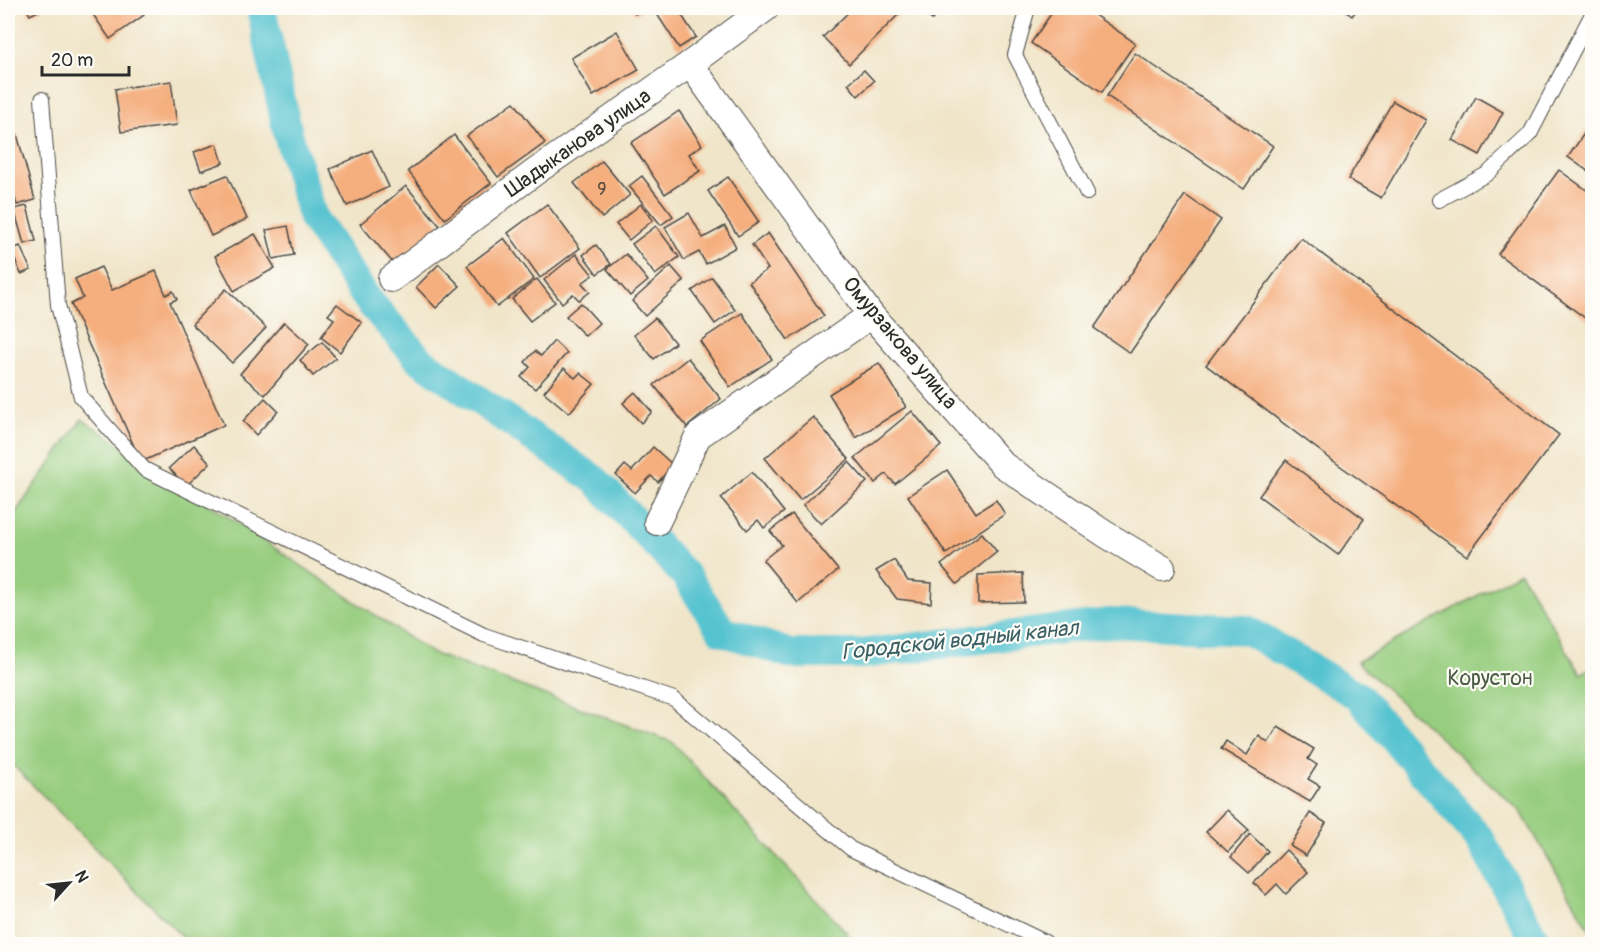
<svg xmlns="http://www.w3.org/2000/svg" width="1600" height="952" viewBox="0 0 1600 952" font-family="Pangolin,sans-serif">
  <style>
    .green { fill: #97cd7f; stroke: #617c55; stroke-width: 1.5 }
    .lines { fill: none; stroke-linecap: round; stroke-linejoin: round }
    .canal { stroke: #57c3d0; stroke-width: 30 }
    .building { fill: #f5ae7e }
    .lane-casing { stroke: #494743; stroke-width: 16 }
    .street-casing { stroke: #494743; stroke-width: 28 }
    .lane { stroke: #fff; stroke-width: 14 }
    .street { stroke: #fff; stroke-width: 26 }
    .labels { text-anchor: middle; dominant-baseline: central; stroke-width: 4.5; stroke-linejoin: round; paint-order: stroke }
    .number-label { font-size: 18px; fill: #5e4c40 }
    .street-label { font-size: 21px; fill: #2b2b2b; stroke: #fdfcf7 }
    .park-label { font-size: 21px; fill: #4b5c44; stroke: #fdfcf7 }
    .water-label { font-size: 22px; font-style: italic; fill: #3a6065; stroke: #fdfcf7 }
  </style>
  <rect width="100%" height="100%" fill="#fdfcf7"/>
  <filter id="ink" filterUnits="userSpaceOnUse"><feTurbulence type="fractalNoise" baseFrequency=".0167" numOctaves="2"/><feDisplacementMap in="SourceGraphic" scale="12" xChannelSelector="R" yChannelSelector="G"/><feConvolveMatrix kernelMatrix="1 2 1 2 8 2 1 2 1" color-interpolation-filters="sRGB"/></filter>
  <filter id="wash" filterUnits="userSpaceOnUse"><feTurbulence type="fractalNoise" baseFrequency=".008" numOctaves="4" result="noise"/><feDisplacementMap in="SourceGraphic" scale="24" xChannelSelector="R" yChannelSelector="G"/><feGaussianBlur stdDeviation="1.35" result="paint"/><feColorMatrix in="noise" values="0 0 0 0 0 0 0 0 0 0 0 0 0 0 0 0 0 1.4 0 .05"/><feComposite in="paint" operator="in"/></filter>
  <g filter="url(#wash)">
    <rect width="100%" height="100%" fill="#f0e5c9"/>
    <g class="green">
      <path d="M 82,419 L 432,653 L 672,742 L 847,933 L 853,944 L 189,944 L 8,760 L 8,523 Z"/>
      <path d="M 1520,572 L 1581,674 L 1592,667 L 1592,933 L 1521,812 L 1357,662 Z"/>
    </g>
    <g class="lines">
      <path class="canal" d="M 261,8 L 288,134 L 313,218 L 368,300 L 420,360 L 595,480 L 686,576 L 722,631 L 791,654 L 861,654 L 1110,623 L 1247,630 L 1359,697 L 1480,839 L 1537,944"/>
    </g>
    <g id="blocks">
      <g class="building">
        <path d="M 26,8 L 44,8 L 30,15 Z"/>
        <path d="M 100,8 L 139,8 L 144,15 L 110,39 L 92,13 Z"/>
        <path d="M 631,8 L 645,8 L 635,14 Z"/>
        <path d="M 653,8 L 677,8 L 696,37 L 679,48 Z"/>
        <path d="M 853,8 L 894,8 L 900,13 L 849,64 L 823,37 Z"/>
        <path d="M 918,8 L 943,8 L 932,20 Z"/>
        <path d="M 1055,8 L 1084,8 L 1135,43 L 1102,92 L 1031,43 Z"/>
        <path d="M 1341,8 L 1358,8 L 1352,16 Z"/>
        <path d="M 617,31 L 639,70 L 593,96 L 571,58 Z"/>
        <path d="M 1135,53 L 1273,146 L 1244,189 L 1107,96 Z"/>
        <path d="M 864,70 L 874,81 L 858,96 L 848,84 Z"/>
        <path d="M 171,81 L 177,125 L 121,132 L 115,89 Z"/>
        <path d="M 1476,97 L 1503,112 L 1480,155 L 1452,140 Z"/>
        <path d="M 1393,101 L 1426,120 L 1381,198 L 1348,179 Z"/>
        <path d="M 514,102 L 545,143 L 498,177 L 467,136 Z"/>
        <path d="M 679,111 L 702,145 L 689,154 L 700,171 L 665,194 L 631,143 Z"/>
        <path d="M 1592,122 L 1592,174 L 1568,157 Z"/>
        <path d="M 17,134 L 35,200 L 17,205 L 8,172 L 8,137 Z"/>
        <path d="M 454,135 L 491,183 L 445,219 L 408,171 Z"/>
        <path d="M 217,144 L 223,163 L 201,171 L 194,152 Z"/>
        <path d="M 372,150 L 389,187 L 347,206 L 330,169 Z"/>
        <path d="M 602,161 L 630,195 L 602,218 L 574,183 Z"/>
        <path d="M 1559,170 L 1592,194 L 1592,323 L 1498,254 Z"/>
        <path d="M 227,175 L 247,219 L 211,236 L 191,190 Z"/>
        <path d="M 642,176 L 673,216 L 661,225 L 629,186 Z"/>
        <path d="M 728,177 L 759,222 L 738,236 L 708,191 Z"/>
        <path d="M 406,186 L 440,226 L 394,264 L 360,224 Z"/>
        <path d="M 1185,195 L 1221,220 L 1130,353 L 1094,328 Z"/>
        <path d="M 547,204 L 580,248 L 540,278 L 508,233 Z"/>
        <path d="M 641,204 L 653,220 L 629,240 L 616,224 Z"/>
        <path d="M 27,206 L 36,241 L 24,244 L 14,209 Z"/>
        <path d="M 689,213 L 703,238 L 725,226 L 736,247 L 706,264 L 699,252 L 684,260 L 665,227 Z"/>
        <path d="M 288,226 L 294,255 L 273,259 L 266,230 Z"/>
        <path d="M 656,226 L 679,257 L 655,275 L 632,244 Z"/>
        <path d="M 768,233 L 824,316 L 788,340 L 749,282 L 768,269 L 752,245 Z"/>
        <path d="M 255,234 L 275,268 L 234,291 L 215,256 Z"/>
        <path d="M 504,238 L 534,279 L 497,307 L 467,266 Z"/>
        <path d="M 1301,238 L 1559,435 L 1467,556 L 1332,460 L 1206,365 Z"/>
        <path d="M 596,245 L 611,264 L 597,274 L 583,255 Z"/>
        <path d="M 20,246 L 31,270 L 21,274 L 11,250 Z"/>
        <path d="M 576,254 L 593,275 L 582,283 L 590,292 L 579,300 L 573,294 L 562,303 L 544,280 Z"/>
        <path d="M 626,254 L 648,281 L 630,296 L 607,269 Z"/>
        <path d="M 439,264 L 460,286 L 436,308 L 416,287 Z"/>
        <path d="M 671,266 L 684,281 L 645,316 L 632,301 Z"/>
        <path d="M 101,267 L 112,290 L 156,271 L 166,295 L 173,291 L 177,299 L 170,302 L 224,425 L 141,462 L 71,304 L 83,298 L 75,279 Z"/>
        <path d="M 712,277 L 735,310 L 715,324 L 692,291 Z"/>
        <path d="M 537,279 L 555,302 L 530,321 L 512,299 Z"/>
        <path d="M 226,289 L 266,328 L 232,363 L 192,324 Z"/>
        <path d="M 581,303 L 599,323 L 585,336 L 566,316 Z"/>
        <path d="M 337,304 L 362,323 L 340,352 L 321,337 L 334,319 L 328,315 Z"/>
        <path d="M 742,313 L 772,359 L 730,387 L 700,341 Z"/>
        <path d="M 655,318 L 675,343 L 654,359 L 634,335 Z"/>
        <path d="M 284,322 L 309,344 L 265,395 L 240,374 Z"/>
        <path d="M 554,341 L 567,353 L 535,389 L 521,377 L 530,367 L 525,362 L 535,351 L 541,356 Z"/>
        <path d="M 322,342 L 336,358 L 313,376 L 300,360 Z"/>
        <path d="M 688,358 L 721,399 L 687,427 L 654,385 Z"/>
        <path d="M 879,363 L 906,407 L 856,438 L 829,394 Z"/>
        <path d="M 564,368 L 575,378 L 580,373 L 594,384 L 569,413 L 544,392 Z"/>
        <path d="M 635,392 L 652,412 L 641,423 L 623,403 Z"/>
        <path d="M 265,398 L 278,411 L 256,435 L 243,421 Z"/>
        <path d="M 912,411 L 941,446 L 895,484 L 886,474 L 875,483 L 855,458 Z"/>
        <path d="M 813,417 L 849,459 L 800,500 L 765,458 Z"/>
        <path d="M 194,445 L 210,463 L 186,486 L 169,468 Z"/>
        <path d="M 653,447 L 673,465 L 658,482 L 651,476 L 635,493 L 616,475 L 625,465 L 632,471 Z"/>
        <path d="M 1286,460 L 1364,519 L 1338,555 L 1259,496 Z"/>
        <path d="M 849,462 L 867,482 L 821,524 L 803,505 Z"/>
        <path d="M 947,470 L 976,513 L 996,500 L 1005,514 L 946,554 L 908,496 Z"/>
        <path d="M 752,472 L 784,512 L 764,528 L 758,520 L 747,530 L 721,498 Z"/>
        <path d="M 792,514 L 838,570 L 798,603 L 763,560 L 782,545 L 770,531 Z"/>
        <path d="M 982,533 L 997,552 L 957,584 L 941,565 Z"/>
        <path d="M 894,560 L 908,581 L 932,583 L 931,603 L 897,599 L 876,571 Z"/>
        <path d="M 1023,573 L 1024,602 L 978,603 L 978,575 Z"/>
        <path d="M 1278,727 L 1314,749 L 1308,759 L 1317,765 L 1308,779 L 1320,786 L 1310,802 L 1221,749 L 1226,741 L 1247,755 L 1259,736 L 1268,743 Z"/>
        <path d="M 1227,810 L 1249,830 L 1228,852 L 1206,832 Z"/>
        <path d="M 1310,813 L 1326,823 L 1306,856 L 1290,846 Z"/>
        <path d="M 1250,834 L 1268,851 L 1249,873 L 1231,857 Z"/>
        <path d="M 1286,850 L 1308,872 L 1286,894 L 1277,884 L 1266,895 L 1254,883 Z"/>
      </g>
    </g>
  </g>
  <g filter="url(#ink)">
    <use href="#blocks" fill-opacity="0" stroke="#494743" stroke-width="1.5"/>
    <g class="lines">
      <g class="lane-casing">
        <g id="lane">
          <path d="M 1028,8 L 1015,55 L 1087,193"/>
          <path d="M 42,99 L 58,305 L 81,397 L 144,469 L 484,635 L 674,699 L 851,849 L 1045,942 L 1046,944"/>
          <path d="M 1439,200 L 1487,174 L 1530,134 L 1592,14"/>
        </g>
      </g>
      <g class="street-casing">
        <g id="street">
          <path d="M 690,64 L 871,315 L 1003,465 L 1105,534 L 1162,568"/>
          <path d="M 391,279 L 535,172 L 690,64 L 766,8"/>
          <path d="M 657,522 L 698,436 L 871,315"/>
        </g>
      </g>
      <use href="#lane" class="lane"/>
      <use href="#street" class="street"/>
    </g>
  </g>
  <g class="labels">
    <g class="number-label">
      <text x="602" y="189">9</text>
    </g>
    <g class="street-label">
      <text transform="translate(578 143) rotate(-35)">Шадыканова улица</text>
      <text transform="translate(900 343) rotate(50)">Омурзакова улица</text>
    </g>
    <g class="park-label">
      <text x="1490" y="678">Корустон</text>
    </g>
    <g class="water-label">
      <text transform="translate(960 640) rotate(-6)">Городской водный канал</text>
    </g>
  </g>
  <rect width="1600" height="952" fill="none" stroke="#fdfcf7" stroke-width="30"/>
  <g transform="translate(69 883) rotate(63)" stroke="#fdfcf7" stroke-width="4.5" paint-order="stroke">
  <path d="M0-4.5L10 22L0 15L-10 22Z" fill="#2b2b2b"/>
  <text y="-9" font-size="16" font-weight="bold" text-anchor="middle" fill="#2b2b2b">N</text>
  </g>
  <path d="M42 66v9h87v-9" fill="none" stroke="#2b2b2b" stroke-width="3"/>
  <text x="51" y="66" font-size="18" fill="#2b2b2b" stroke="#fdfcf7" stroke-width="4.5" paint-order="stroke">20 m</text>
</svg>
